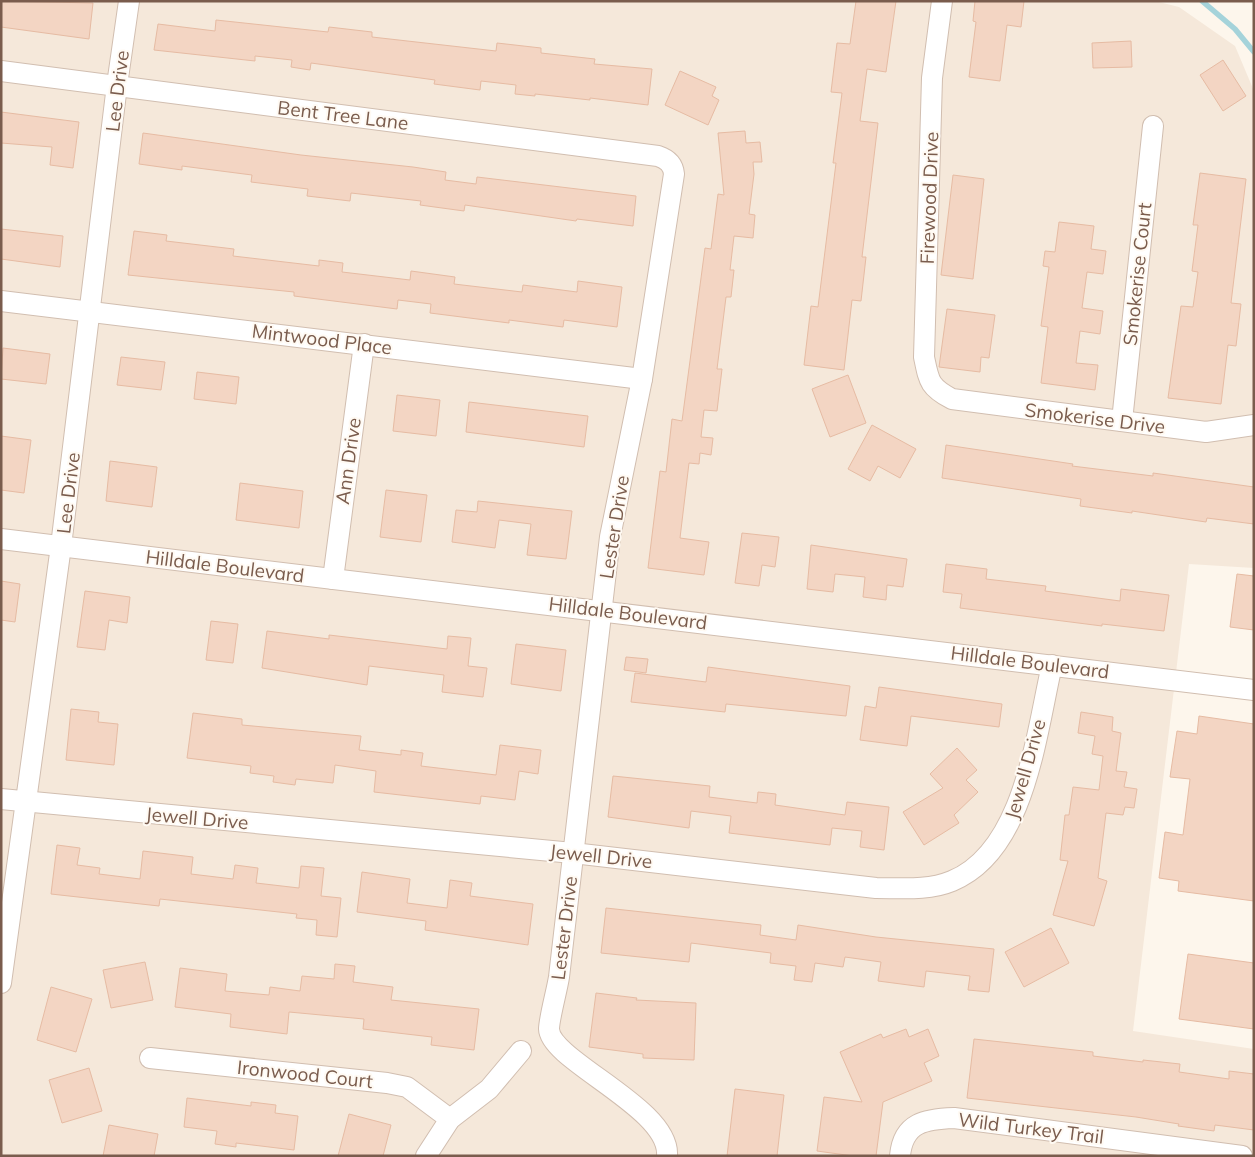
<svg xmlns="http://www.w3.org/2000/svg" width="1255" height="1157" viewBox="0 0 1255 1157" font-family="Mulish,sans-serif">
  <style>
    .residential { fill: #f5e8da }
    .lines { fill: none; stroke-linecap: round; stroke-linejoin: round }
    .stream { stroke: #a5d3da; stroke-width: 5.5 }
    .building { fill: #f3d5c3; stroke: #e6bba3 }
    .minor-casing { stroke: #d1beb0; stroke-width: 22 }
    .minor { stroke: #fff; stroke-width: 20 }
    .labels { text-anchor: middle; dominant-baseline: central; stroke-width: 4; stroke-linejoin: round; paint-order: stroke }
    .street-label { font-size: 19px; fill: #7a5c4d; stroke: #fffaf3 }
  </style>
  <rect width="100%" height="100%" fill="#fdf6ec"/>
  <path class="residential" d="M 1,1 L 1155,1 L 1179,7 L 1235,46 L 1254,91 L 1254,568 L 1189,564 L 1133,1031 L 1254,1049 L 1254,1156 L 1,1156 Z"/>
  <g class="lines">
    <path class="stream" d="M 1202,1 L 1235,29 L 1254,52"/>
  </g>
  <g class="building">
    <path d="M 1,1 L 93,3 L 89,39 L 1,27 Z"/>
    <path d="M 856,1 L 896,1 L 886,72 L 867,69 L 860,121 L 878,123 L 862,257 L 866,257 L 861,301 L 852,300 L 844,370 L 804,365 L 811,306 L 818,307 L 836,163 L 833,163 L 842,93 L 831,92 L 837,43 L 850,44 Z"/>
    <path d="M 975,1 L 1024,1 L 1021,27 L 1007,25 L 1000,81 L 969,77 L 976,22 L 973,21 Z"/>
    <path d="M 216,20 L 328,32 L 329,27 L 372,32 L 372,37 L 496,51 L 497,43 L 541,48 L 541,53 L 595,59 L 594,64 L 652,69 L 648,105 L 590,98 L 590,100 L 535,94 L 535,96 L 515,94 L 516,85 L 481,81 L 480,90 L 434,84 L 435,80 L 311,63 L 310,70 L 291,67 L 292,60 L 255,56 L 255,61 L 154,50 L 158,24 L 215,31 Z"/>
    <path d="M 1131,41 L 1132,67 L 1093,68 L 1092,43 Z"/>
    <path d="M 1223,60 L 1246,96 L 1223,111 L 1200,75 Z"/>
    <path d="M 680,71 L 716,87 L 712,96 L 719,100 L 708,125 L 665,105 Z"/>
    <path d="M 1,112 L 79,122 L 73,168 L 50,165 L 52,147 L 1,143 Z"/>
    <path d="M 745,131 L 746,143 L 760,142 L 762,162 L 753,162 L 754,174 L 749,214 L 755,215 L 753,238 L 734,236 L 730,270 L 734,270 L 731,297 L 726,297 L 717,369 L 722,369 L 717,411 L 704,410 L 701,437 L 713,438 L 711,455 L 700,453 L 699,464 L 689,463 L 680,538 L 709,542 L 704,575 L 648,568 L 660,471 L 666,472 L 672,419 L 682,421 L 705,248 L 711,249 L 718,194 L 724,195 L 718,133 Z"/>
    <path d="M 143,133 L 301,155 L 413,167 L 446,172 L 445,180 L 476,184 L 477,177 L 636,196 L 633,226 L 577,219 L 576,221 L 465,205 L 464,211 L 420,205 L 421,201 L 351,193 L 350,201 L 307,196 L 308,189 L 251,182 L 252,175 L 182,166 L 182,170 L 139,164 Z"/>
    <path d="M 1200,173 L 1246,179 L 1231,303 L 1241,304 L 1236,346 L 1228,345 L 1221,404 L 1168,398 L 1181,306 L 1193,307 L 1198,272 L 1192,271 L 1198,225 L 1193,225 Z"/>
    <path d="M 953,175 L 984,179 L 973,279 L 941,275 Z"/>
    <path d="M 1059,222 L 1094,226 L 1091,249 L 1106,251 L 1103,274 L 1087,272 L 1082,308 L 1103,311 L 1100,334 L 1080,331 L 1076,363 L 1098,365 L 1095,390 L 1041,383 L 1048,327 L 1041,326 L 1049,267 L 1043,266 L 1045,251 L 1055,252 Z"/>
    <path d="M 1,229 L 63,236 L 60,267 L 1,259 Z"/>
    <path d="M 134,231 L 167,235 L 166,241 L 234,249 L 233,256 L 319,266 L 319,260 L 343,263 L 342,272 L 410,280 L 411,271 L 455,277 L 454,284 L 522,292 L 523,285 L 577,292 L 578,281 L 622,287 L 617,327 L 564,320 L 563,327 L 509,320 L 509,323 L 430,313 L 431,304 L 398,300 L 397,309 L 294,296 L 294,292 L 128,275 Z"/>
    <path d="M 947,309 L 995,315 L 989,358 L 981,357 L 980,372 L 939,367 Z"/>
    <path d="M 3,348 L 50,354 L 46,384 L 1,379 Z"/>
    <path d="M 121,357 L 165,362 L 161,390 L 117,385 Z"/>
    <path d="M 197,372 L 239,377 L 236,404 L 194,399 Z"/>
    <path d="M 848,375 L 866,423 L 830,437 L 812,389 Z"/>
    <path d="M 397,395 L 440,400 L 436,436 L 393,431 Z"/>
    <path d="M 469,402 L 588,416 L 584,447 L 466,432 Z"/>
    <path d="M 872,425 L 916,449 L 900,478 L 878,466 L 870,481 L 848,469 Z"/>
    <path d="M 1,436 L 31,440 L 24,493 L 1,490 Z"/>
    <path d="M 946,445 L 1073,464 L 1072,466 L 1153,476 L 1153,473 L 1254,487 L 1254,524 L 1207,518 L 1206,522 L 1132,511 L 1132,513 L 1080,506 L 1081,499 L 942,478 Z"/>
    <path d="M 110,461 L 157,467 L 152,507 L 106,501 Z"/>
    <path d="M 240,483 L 303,491 L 299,528 L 236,520 Z"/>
    <path d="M 386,490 L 427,495 L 421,542 L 380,537 Z"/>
    <path d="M 478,501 L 572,511 L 566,559 L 527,555 L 531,524 L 499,520 L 495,548 L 452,542 L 456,510 L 477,512 Z"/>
    <path d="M 742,533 L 779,537 L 775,567 L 762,565 L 759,586 L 735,583 Z"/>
    <path d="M 811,545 L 907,559 L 903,587 L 887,585 L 886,600 L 863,597 L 865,577 L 835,574 L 833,592 L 807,589 Z"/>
    <path d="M 946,564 L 987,569 L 986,579 L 1046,586 L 1045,591 L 1120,601 L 1121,589 L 1169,595 L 1164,631 L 1102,624 L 1102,626 L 960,608 L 962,594 L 943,592 Z"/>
    <path d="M 1237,574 L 1254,576 L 1254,630 L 1230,627 Z"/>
    <path d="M 1,581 L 20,584 L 15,622 L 1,620 Z"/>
    <path d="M 85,591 L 130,597 L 127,623 L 109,620 L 105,650 L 77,647 Z"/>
    <path d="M 211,621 L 238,624 L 233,663 L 206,660 Z"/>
    <path d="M 267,631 L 329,639 L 329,635 L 447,649 L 448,636 L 471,638 L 468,666 L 487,668 L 483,697 L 442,692 L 444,675 L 369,666 L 367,685 L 262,668 Z"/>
    <path d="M 516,644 L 566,650 L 561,691 L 511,684 Z"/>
    <path d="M 626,657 L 648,659 L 646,673 L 624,670 Z"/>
    <path d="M 708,667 L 850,686 L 846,716 L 726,704 L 725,712 L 631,702 L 635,673 L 706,682 Z"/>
    <path d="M 879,687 L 1002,704 L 999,727 L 911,716 L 907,746 L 860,740 L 865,706 L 876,708 Z"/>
    <path d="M 71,709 L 99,712 L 98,722 L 118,724 L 114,765 L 66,760 Z"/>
    <path d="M 1081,712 L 1113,717 L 1112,731 L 1121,733 L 1116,771 L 1127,772 L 1124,787 L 1137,789 L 1134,808 L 1125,807 L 1123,815 L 1106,813 L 1098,878 L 1107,881 L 1094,926 L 1053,915 L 1068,861 L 1060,860 L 1065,815 L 1069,815 L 1073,787 L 1099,790 L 1103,756 L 1092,754 L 1095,736 L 1078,733 Z"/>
    <path d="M 193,713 L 242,719 L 242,725 L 361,736 L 359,750 L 401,755 L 401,750 L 423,753 L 421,766 L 496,775 L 500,745 L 541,750 L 538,774 L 519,771 L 515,800 L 481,796 L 480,804 L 374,792 L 376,771 L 335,765 L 333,783 L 296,779 L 295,785 L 273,782 L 274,776 L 250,773 L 251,766 L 187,758 Z"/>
    <path d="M 1199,716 L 1254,724 L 1254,901 L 1178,891 L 1179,881 L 1159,878 L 1165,832 L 1183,835 L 1190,779 L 1170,777 L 1177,731 L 1197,734 Z"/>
    <path d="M 957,748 L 977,770 L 966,780 L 978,792 L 954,815 L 959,823 L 924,845 L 903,812 L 943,788 L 930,774 Z"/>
    <path d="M 613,776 L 710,786 L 709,797 L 757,803 L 758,792 L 776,794 L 775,805 L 845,815 L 847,802 L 889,807 L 884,850 L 860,847 L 862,831 L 832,828 L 830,845 L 729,833 L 731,816 L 691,811 L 689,828 L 608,817 Z"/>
    <path d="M 57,845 L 80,848 L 77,865 L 100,868 L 99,874 L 140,879 L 143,851 L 193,857 L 191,874 L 233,879 L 235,865 L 258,868 L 256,883 L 299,888 L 301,866 L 324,868 L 321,896 L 341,898 L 337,937 L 316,935 L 317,920 L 296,918 L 297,914 L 160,899 L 159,906 L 51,894 Z"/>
    <path d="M 362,872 L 410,879 L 407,903 L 447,908 L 450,880 L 472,883 L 470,896 L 533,904 L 528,945 L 425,930 L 426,921 L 357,912 Z"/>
    <path d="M 606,908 L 761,925 L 760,935 L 796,940 L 798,925 L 876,937 L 994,949 L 989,992 L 968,990 L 970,976 L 926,971 L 924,987 L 878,981 L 881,962 L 845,957 L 843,967 L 815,963 L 812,982 L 794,980 L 796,966 L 770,963 L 771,953 L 691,943 L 689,962 L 601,953 Z"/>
    <path d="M 1051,928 L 1069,963 L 1024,987 L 1005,952 Z"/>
    <path d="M 1188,954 L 1254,963 L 1254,1029 L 1179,1019 Z"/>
    <path d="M 145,962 L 153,1000 L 111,1008 L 103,970 Z"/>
    <path d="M 335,964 L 355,966 L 353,982 L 393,987 L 391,1000 L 479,1009 L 474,1050 L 431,1045 L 432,1037 L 363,1029 L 364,1019 L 289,1012 L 287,1034 L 230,1027 L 231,1014 L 175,1007 L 180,968 L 227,974 L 225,991 L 269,995 L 270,987 L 300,991 L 302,976 L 334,979 Z"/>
    <path d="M 51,987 L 92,999 L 76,1052 L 37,1040 Z"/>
    <path d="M 596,993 L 637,998 L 636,1000 L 696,1003 L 694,1060 L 643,1058 L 643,1054 L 589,1047 Z"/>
    <path d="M 906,1029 L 909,1037 L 928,1029 L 939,1056 L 924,1063 L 932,1081 L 883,1102 L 876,1156 L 853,1156 L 817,1151 L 824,1097 L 862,1102 L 840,1052 L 881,1034 L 883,1038 Z"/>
    <path d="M 974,1039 L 1093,1052 L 1093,1056 L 1143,1062 L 1143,1060 L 1180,1064 L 1179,1072 L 1229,1079 L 1229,1071 L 1254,1074 L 1254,1130 L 1215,1125 L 1214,1131 L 1178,1126 L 1179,1124 L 1136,1117 L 967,1098 Z"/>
    <path d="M 89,1068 L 102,1111 L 62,1123 L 49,1080 Z"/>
    <path d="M 735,1089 L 784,1095 L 777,1156 L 727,1156 Z"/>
    <path d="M 187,1098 L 251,1106 L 251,1102 L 276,1105 L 275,1113 L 298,1116 L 294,1150 L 236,1143 L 236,1147 L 215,1144 L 217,1131 L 184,1127 Z"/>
    <path d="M 349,1114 L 391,1125 L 383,1156 L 338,1156 Z"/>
    <path d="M 109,1125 L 158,1134 L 154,1156 L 103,1156 Z"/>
  </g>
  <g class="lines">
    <g class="minor-casing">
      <g id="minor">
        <path d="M 942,1 L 932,78 L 924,357 C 929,381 929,387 952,399 L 1206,432 L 1254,425"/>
        <path d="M 1,71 L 658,156 C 667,159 673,164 674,174 L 642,379 L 610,537 L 559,977 C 557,990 549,1019 549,1029 C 550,1061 671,1108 667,1156"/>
        <path d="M 1,301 L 642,379"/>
        <path d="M 1122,421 L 1153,126"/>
        <path d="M 1,539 L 1254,690"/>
        <path d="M 333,579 L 364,344"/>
        <path d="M 1,799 L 573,853 L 876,888 C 901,888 928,891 952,881 C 1025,851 1036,734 1052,665"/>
        <path d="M 1,983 L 61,546 L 117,85 L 129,1"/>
        <path d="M 150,1058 L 387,1083 L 407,1087 L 450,1119"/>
        <path d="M 426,1156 L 450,1119 L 489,1089 L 521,1051"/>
        <path d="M 900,1156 C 903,1122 926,1119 954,1118 L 1242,1156"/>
      </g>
    </g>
    <use href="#minor" class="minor"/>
  </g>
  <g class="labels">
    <g class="street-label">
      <text transform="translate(117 91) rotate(-83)">Lee Drive</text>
      <text transform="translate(343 115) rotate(7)">Bent Tree Lane</text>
      <text transform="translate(929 198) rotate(-88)">Firewood Drive</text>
      <text transform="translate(1137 274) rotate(-84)">Smokerise Court</text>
      <text transform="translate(322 339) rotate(7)">Mintwood Place</text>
      <text transform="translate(1095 418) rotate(7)">Smokerise Drive</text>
      <text transform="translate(348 461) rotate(-82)">Ann Drive</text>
      <text transform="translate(68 493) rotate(-83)">Lee Drive</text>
      <text transform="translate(614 527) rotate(-81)">Lester Drive</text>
      <text transform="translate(225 566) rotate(7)">Hilldale Boulevard</text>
      <text transform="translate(628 613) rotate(7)">Hilldale Boulevard</text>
      <text transform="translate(1030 662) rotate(7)">Hilldale Boulevard</text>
      <text transform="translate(1025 769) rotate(-74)">Jewell Drive</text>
      <text transform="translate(197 818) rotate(5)">Jewell Drive</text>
      <text transform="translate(601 856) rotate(6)">Jewell Drive</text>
      <text transform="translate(564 928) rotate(-83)">Lester Drive</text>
      <text transform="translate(305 1074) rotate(6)">Ironwood Court</text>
      <text transform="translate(1031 1128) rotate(7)">Wild Turkey Trail</text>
    </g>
  </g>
  <rect width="1255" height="1157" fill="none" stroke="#7a5c4d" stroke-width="5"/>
</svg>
